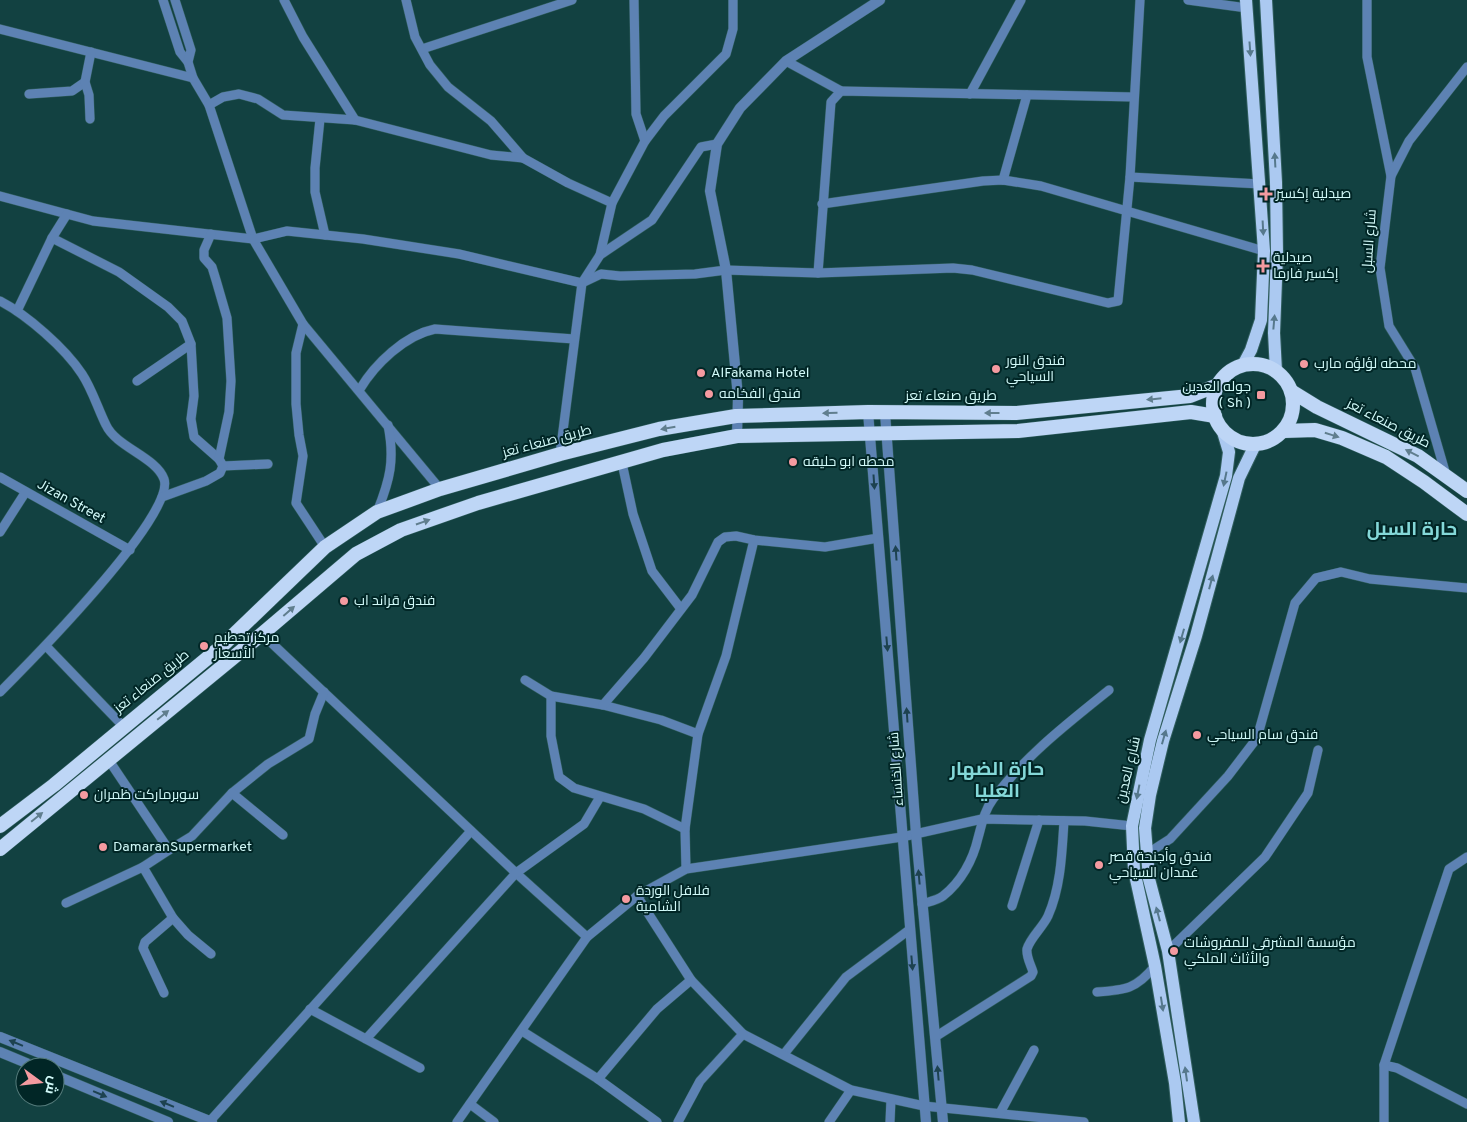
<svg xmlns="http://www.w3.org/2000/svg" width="1467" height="1122" viewBox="0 0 1467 1122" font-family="Overpass,Cairo,sans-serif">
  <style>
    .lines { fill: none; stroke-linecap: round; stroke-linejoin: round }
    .minor-casing { stroke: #315e5e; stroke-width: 10 }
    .tertiary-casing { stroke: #315e5e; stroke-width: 11 }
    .primary-casing { stroke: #315e5e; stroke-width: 14 }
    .trunk-casing { stroke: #315e5e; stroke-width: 15 }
    .minor { stroke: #5d82b3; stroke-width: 9 }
    .tertiary { stroke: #5d82b3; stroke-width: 10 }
    .primary { stroke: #abc9f1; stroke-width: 12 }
    .trunk { stroke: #bed6f6; stroke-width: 14 }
    .oneway { fill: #56788c }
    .oneway2 { fill: #607e8e }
    .oneway3 { fill: #1d4250 }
    .poi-dot { fill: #f49aa0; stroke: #012626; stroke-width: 2 }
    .labels { text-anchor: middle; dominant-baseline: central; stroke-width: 4; stroke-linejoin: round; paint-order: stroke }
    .poi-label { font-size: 14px; fill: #d1f9f8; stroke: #012626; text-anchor: start }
    .street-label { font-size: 14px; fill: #d1f9f8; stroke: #012626 }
    .district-label { font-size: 19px; font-weight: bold; fill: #84d8d8; stroke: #012626 }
  </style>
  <rect width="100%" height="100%" fill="#124141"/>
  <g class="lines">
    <g class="minor-casing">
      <g id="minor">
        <path d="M 163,0 L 180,52 L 188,62"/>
        <path d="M 175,0 L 191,50 L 188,62 L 193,78 L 209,105 L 253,239 L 303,324 L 440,489"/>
        <path d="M 284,0 L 303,37 L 355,120"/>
        <path d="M 406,0 L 415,37 L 430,65 L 448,87 L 491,121 L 523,158 L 568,183 L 612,203"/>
        <path d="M 634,0 L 636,114 L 645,141"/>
        <path d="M 1188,0 L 1247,8"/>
        <path d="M 1367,0 L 1367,57 L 1391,176 L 1380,268 L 1389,326 L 1415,368 L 1446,475"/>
        <path d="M 0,29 L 193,78"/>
        <path d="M 422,49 L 572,0"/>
        <path d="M 786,61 L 841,91"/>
        <path d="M 29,94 L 72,91 L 85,82"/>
        <path d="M 970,94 L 1021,0"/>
        <path d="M 209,105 L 223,97 L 239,94 L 258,99 L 283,115 L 355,120 L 491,155 L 523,158"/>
        <path d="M 90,119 L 89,95 L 85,82 L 91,52"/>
        <path d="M 320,119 L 315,168 L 315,192 L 325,235"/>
        <path d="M 1391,176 L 1409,141 L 1467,67"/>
        <path d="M 1130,177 L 1260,184"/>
        <path d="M 1003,180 L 1027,95"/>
        <path d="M 0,196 L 93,221 L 253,239 L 287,231 L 363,239 L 459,254 L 582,283 L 560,454"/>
        <path d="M 822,204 L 983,181 L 1003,180 L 1041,186 L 1264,251"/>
        <path d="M 52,238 L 119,272 L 168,307 L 182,321 L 191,344 L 194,396 L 191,419 L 194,437 L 219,459"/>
        <path d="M 600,255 L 612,203 L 645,141 L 664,116 L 726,54 L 733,29 L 733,0"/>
        <path d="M 818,273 L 831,102 L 841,91 L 1134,97"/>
        <path d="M 582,283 L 601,274 L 620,276 L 695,274 L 726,270 L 818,273 L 953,268 L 972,270 L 1108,303 L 1118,301 L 1130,177 L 1140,0"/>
        <path d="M 582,283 L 600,255 L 652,220 L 701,147 L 717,144"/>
        <path d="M 0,301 C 27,315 65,348 82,374 C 92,389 98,409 106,425 C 116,447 156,457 164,479 C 177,514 28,664 0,692"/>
        <path d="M 17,311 L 52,238 L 67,214"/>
        <path d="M 303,324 L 296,353 L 296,404 L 299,435 L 303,456 L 296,503 L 325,547"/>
        <path d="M 137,381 L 191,344"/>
        <path d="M 360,389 C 375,364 405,335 435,329 L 574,339"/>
        <path d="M 622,463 L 633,514 L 652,571 L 681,609"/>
        <path d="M 223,466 L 268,464"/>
        <path d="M 0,477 L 130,550"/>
        <path d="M 162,497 L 206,481 L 220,473 L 223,466 L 219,459 L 229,412 L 231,381 L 227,318 L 216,280 L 212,267 L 204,258 L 204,250 L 211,234"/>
        <path d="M 377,512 C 390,480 395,460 388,425"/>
        <path d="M 0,532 L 25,493"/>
        <path d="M 262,634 L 516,873 L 587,937"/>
        <path d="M 46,646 L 123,726"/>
        <path d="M 525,680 L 551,696 L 603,705 L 661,720 L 698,734"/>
        <path d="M 551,696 L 551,736 L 559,777 L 574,788 L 644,809 L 685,829"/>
        <path d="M 603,705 L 644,658 L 692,595 L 718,542 L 725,537 L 736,536 L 754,540 L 825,547 L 878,538"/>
        <path d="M 108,759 L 169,850 L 192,836 L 232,793 L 268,764 L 309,739 L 315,714 L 324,692"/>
        <path d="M 232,793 L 283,835"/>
        <path d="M 1148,853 L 1170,839 L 1228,776 L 1257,738 L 1295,603 L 1316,578 L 1341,572 L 1370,579 L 1467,588"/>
        <path d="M 143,867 L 173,918 L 188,935 L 211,954"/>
        <path d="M 686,869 L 685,829 L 698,734 L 726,656 L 754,540"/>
        <path d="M 637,896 L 691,980"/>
        <path d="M 66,903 L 143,867 L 169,850"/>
        <path d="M 922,904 C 928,902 938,900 943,896 C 961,882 973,860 978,838 C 982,824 984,811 993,799 C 1025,756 1068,723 1109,690"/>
        <path d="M 1012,906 L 1039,820"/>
        <path d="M 1168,951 L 1265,857 L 1308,793 L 1318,750"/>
        <path d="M 1097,992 C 1126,990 1136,989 1155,966"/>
        <path d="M 164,993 L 143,948 L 145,942 L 173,918"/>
        <path d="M 310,1009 L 420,1068"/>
        <path d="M 522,1031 L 598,1079 L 657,1122"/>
        <path d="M 935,1037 L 1031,976 L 1033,972 C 1031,965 1026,957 1027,949 C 1030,938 1043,927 1048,916 C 1061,887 1062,852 1064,821"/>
        <path d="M 366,1039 L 516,873 L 584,824 L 600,797"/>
        <path d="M 784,1054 L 846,977 L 909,930"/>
        <path d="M 1384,1065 L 1397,1068 L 1467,1104"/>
        <path d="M 598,1079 L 657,1009 L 691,980 L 743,1034 L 851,1090 L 924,1106 L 1084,1122"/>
        <path d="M 470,1104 L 494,1122"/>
        <path d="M 1000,1113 L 1034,1050"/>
        <path d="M 210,1121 L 471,831"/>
        <path d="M 457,1122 L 587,937 L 637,896 L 686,869 L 902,837 L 982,819 L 1085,821 L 1132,826"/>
        <path d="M 678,1122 L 700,1081 L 743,1034"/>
        <path d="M 829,1122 L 851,1090"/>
        <path d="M 890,1122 L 891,1099"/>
        <path d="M 1384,1122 L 1384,1065 L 1449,869 L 1467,857"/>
      </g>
    </g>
    <g class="tertiary-casing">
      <g id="tertiary">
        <path d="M 868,412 L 926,1122"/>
        <path d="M 885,413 L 916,834 L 943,1122"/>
        <path d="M 737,436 L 738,397 L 726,270 L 710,191 L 717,144 L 740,108 L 786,61 L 880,0"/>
        <path d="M 0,1037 L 212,1122"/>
        <path d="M 0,1052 L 36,1067"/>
        <path d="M 55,1075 L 168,1122"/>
      </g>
    </g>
    <g class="primary-casing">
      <g id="primary">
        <path d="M 1266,0 L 1276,182 L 1277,254 L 1274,333 L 1276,371"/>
        <path d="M 1243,365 L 1251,350 L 1261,320 L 1264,251 L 1246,0"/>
        <path d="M 1179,1122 L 1175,1083 L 1155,966 L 1134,870 L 1132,826 L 1150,740 L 1226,476 L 1229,452 L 1223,432"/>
        <path d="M 1194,1122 L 1168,951 L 1149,879 L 1145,828 L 1150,795 L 1163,741 L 1196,636 L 1239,478 L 1255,445"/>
      </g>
    </g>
    <g class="trunk-casing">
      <g id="trunk">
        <circle cx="1253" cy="404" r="40"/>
        <path d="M 1291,391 L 1317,407 L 1418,456 L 1467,491"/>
        <path d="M 1284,431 L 1315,430 L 1342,438 L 1386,457 L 1424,482 L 1467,514"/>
        <path d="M 0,826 L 54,785 L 222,646 L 325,547 L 377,512 L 440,489 L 560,454 L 659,429 L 736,416 L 868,412 L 1016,413 L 1190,396 L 1218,385"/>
        <path d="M 0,849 L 262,634 L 356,554 L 401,530 L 478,503 L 663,450 L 737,436 L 1018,431 L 1191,412 L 1215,416"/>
      </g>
    </g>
    <use href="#minor" class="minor"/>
    <use href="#tertiary" class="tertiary"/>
    <use href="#primary" class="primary"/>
    <use href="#trunk" class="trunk"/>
  </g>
  <defs><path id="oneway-solid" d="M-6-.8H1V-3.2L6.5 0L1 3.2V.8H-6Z" transform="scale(1.25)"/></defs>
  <g class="oneway">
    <use href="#oneway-solid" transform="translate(1250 49) rotate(86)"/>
    <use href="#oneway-solid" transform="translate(1275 160) rotate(-93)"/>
    <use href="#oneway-solid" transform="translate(1263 228) rotate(87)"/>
    <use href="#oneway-solid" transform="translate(1274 322) rotate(-85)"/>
    <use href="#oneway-solid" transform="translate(1225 479) rotate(102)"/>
    <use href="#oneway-solid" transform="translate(1211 582) rotate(-75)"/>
    <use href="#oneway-solid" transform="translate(1182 636) rotate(106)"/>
    <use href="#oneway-solid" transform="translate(1164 737) rotate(-74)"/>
    <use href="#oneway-solid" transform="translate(1138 792) rotate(101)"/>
    <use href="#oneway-solid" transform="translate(1158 914) rotate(-105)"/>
    <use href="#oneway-solid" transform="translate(1162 1004) rotate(81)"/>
    <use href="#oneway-solid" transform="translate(1186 1074) rotate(-98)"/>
  </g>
  <g class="oneway2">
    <use href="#oneway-solid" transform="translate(1154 399) rotate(174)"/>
    <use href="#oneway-solid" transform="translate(830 413) rotate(179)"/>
    <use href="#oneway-solid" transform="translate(992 413) rotate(180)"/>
    <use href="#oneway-solid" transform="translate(668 428) rotate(170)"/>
    <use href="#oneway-solid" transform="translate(1332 435) rotate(17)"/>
    <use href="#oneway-solid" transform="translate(1412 453) rotate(-153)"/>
    <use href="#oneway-solid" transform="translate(423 522) rotate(-19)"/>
    <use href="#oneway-solid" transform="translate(289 611) rotate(-41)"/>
    <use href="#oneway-solid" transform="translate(163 715) rotate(-39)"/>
    <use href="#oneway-solid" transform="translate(37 817) rotate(-39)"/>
  </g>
  <g class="oneway3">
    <use href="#oneway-solid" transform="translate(874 482) rotate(86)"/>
    <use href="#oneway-solid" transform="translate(896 553) rotate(-94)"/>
    <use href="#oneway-solid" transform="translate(887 644) rotate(85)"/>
    <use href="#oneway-solid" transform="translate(907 715) rotate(-94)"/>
    <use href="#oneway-solid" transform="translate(919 877) rotate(-95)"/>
    <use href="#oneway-solid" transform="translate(912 963) rotate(85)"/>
    <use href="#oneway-solid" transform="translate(16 1043) rotate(-158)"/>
    <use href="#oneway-solid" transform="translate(938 1073) rotate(-95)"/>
    <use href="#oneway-solid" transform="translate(100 1094) rotate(23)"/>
    <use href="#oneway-solid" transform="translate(167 1104) rotate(-158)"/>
  </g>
  <g class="poi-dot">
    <path d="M1263.5 186.5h5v5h5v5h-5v5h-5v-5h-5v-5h5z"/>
    <path d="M1260.5 258.5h5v5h5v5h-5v5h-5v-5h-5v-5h5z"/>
    <circle cx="1304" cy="364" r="5"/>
    <circle cx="996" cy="369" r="5"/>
    <circle cx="701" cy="373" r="5"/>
    <circle cx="709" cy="394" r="5"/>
    <rect x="1256" y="390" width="10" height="10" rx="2.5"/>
    <circle cx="793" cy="462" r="5"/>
    <circle cx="344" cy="601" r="5"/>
    <circle cx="204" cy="646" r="5"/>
    <circle cx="1197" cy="735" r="5"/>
    <circle cx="84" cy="795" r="5"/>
    <circle cx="103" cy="847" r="5"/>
    <circle cx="1099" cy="865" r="5"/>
    <circle cx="626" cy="899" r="5"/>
    <circle cx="1174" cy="951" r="5"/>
  </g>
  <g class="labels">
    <g class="poi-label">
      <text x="1276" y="194">صيدلية إكسير</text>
      <text x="1273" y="258">صيدلية<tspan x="1273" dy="16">إكسير فارما</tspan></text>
      <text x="1006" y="361">فندق النور<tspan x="1006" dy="16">السياحي</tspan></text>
      <text x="1314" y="364">محطه لؤلؤه مارب</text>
      <text x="711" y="373">AlFakama Hotel</text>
      <text x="1251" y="387" text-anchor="end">جوله العدين<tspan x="1251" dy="16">( Sh )</tspan></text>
      <text x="719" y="394">فندق الفخامه</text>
      <text x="803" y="462">محطه ابو حليقه</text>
      <text x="354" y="601">فندق قراند اب</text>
      <text x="214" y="638">مركز تحطيم<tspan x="214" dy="16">الأسعار</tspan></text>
      <text x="1207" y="735">فندق سام السياحي</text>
      <text x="94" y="795">سوبرماركت ظمران</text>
      <text x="113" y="847">DamaranSupermarket</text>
      <text x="1109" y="857">فندق وأجنحة قصر<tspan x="1109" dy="16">غمدان السياحي</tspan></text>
      <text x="636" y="891">فلافل الوردة<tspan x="636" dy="16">الشامية</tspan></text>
      <text x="1184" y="943">مؤسسة المشرقي للمفروشات<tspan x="1184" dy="16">والأثاث الملكي</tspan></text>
    </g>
    <g class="street-label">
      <text transform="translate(1370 241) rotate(-86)">شارع السبل</text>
      <text x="951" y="396">طريق صنعاء تعز</text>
      <text transform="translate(1388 424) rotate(27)">طريق صنعاء تعز</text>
      <text transform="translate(547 442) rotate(-15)">طريق صنعاء تعز</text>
      <text transform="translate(71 502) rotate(29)">Jizan Street</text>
      <text transform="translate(152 682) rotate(-39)">طريق صنعاء تعز</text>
      <text transform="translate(897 769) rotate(-94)">شارع الخنساء</text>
      <text transform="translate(1129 770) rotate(-77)">شارع العدين</text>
    </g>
    <g class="district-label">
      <text x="1412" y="530">حارة السبل</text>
      <text x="997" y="770">حارة الضهار<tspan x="997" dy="22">العليا</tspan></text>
    </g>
  </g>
  <g transform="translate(40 1082) rotate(105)"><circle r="24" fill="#012626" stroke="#547a7a"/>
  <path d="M0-4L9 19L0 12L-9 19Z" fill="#f49aa0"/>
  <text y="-8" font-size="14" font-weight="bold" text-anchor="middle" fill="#d1f9f8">ش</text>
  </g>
</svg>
